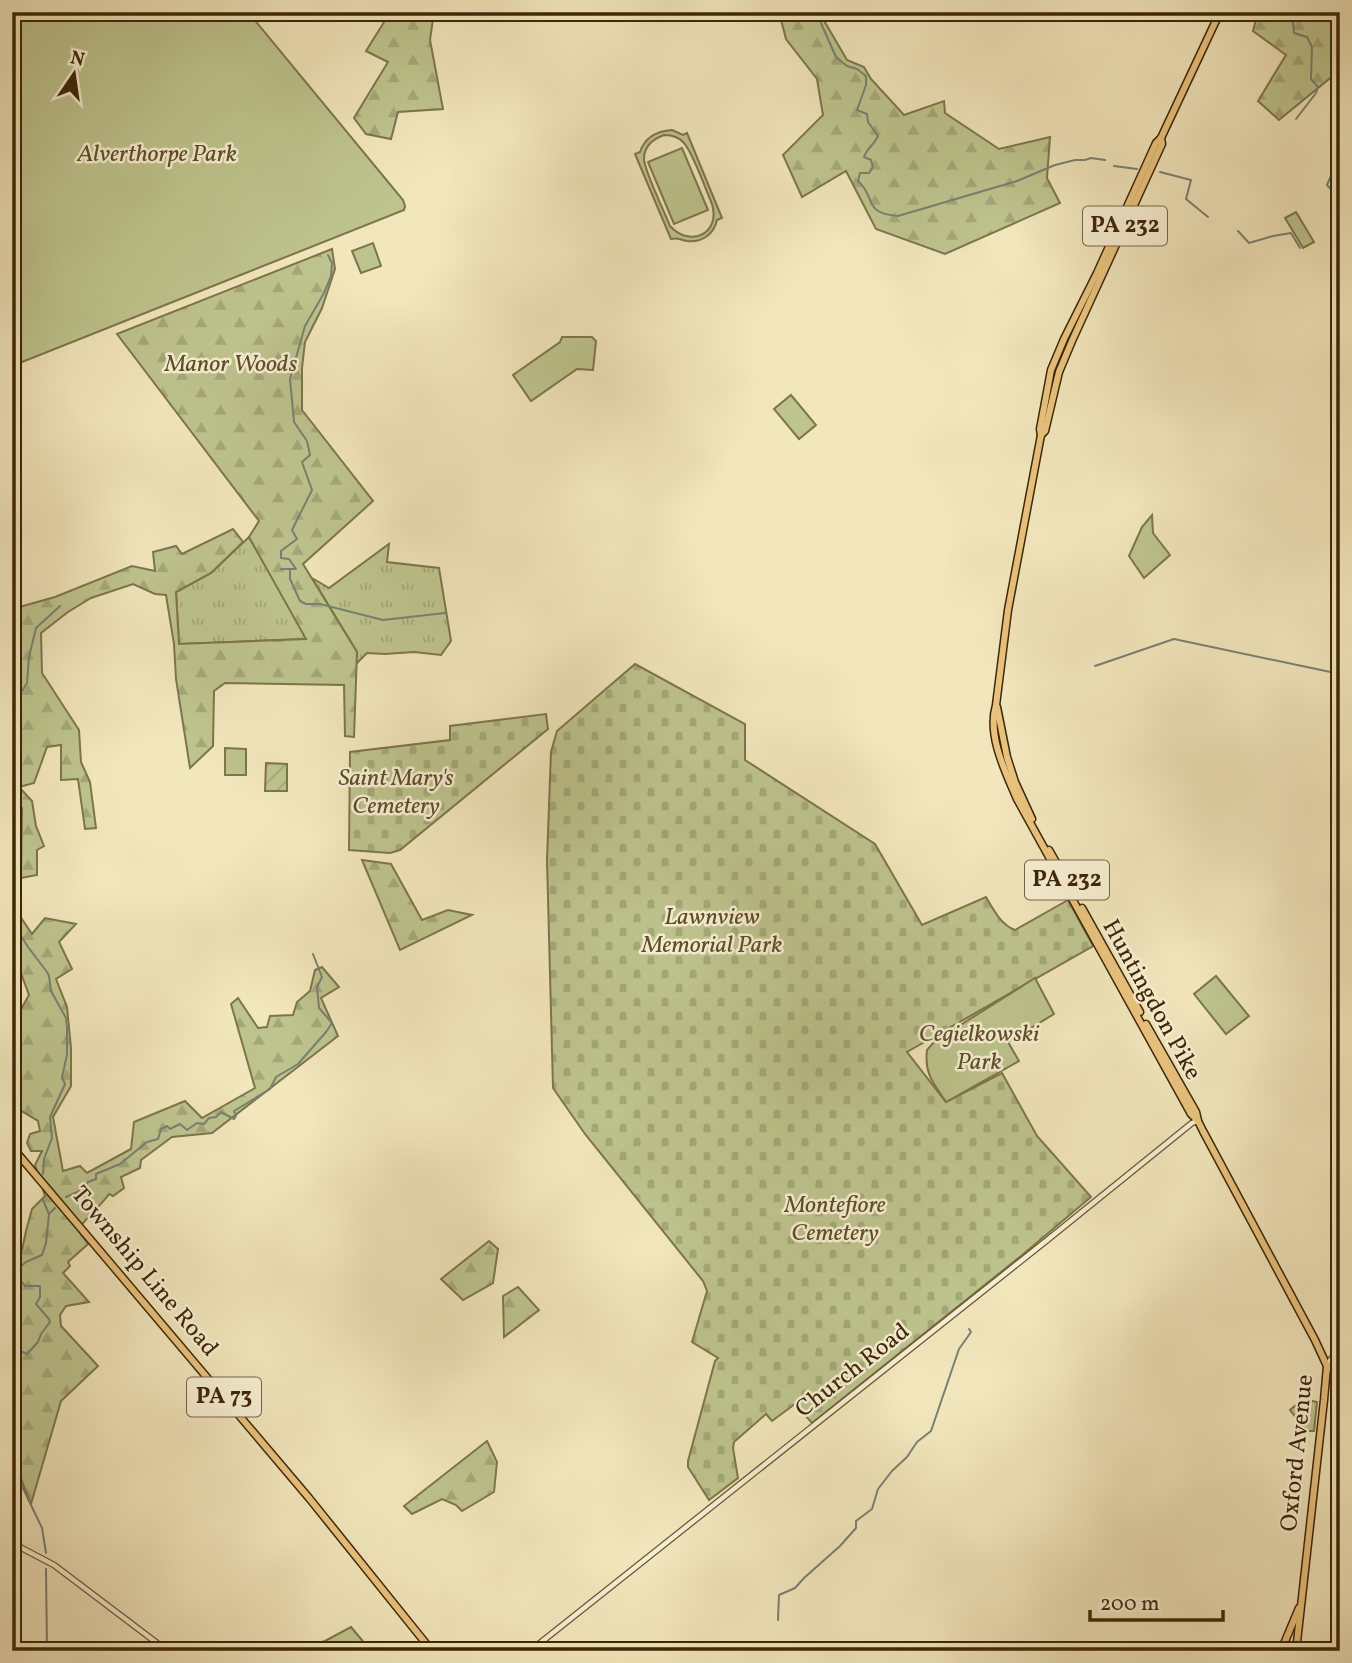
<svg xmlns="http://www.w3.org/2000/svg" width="1352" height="1663" viewBox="0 0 1352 1663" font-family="Vollkorn,serif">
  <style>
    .grass { fill: url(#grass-tufts); stroke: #7e754a; stroke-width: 2 }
    .forest { fill: url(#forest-firs); stroke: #7e754a; stroke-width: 2 }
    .cemetery { fill: url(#cemetery-stones); stroke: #7e754a; stroke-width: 2 }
    .park { fill: #bec48e; stroke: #7e754a; stroke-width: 2; fill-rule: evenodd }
    .garden { fill: url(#garden-furrows); stroke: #7e754a; stroke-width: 2 }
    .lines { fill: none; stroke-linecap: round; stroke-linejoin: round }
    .stream { stroke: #798073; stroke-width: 2 }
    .minor-casing { stroke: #6a5634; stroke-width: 7 }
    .major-casing { stroke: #3d2606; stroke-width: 9 }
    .minor { stroke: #f7efd3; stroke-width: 4.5 }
    .major { stroke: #e9c37e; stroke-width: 6 }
    .rail { stroke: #3d2606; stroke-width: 2; stroke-dasharray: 12 12; stroke-linecap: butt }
    .labels { text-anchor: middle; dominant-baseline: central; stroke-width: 5; stroke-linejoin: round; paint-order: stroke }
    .shield { fill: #f7efd3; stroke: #756244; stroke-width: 2 }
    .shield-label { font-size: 23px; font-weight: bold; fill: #3d2606 }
    .park-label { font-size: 24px; font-style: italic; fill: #5d4e28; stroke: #f7efd3 }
    .street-label { font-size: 24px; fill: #3d2606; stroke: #f7efd3 }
  </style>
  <defs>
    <pattern id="grass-tufts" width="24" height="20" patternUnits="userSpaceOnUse" patternTransform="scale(1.75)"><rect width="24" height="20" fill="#bec48e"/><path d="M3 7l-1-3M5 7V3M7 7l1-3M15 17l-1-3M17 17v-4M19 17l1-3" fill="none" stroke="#a4a879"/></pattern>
    <pattern id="forest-firs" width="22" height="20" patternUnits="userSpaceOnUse" patternTransform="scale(1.75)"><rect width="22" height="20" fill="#bec48e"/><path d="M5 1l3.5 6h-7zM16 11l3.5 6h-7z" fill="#a4a879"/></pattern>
    <pattern id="cemetery-stones" width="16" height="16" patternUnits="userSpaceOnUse" patternTransform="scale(1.75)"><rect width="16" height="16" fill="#bec48e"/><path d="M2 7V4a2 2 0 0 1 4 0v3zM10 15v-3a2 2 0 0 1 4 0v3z" fill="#a4a879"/></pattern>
    <pattern id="garden-furrows" width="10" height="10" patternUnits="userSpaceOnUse" patternTransform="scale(1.75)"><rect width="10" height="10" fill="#bec48e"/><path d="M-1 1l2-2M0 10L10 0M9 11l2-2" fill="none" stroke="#a4a879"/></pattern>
  </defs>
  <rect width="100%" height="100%" fill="#f2e6bc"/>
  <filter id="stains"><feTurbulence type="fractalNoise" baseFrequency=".00286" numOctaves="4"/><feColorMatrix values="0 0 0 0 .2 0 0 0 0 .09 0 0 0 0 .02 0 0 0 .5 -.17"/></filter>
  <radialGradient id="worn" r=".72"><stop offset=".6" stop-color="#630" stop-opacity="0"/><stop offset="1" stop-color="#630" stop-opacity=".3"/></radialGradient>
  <g class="grass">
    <path d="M 249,537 L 307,639 L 179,644 L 176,592 L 211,573 Z"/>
    <path d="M 389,544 L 387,562 L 439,568 L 451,641 L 441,655 L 414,652 L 385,654 L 367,653 L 356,664 L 357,652 L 312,578 L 329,588 Z"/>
  </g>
  <g class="forest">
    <path d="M 379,12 L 434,12 L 430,40 L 443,109 L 398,112 L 391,139 L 366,134 L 354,118 L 388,62 L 366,51 L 386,19 Z"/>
    <path d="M 779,12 L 819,12 L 847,60 L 864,67 L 871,79 L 904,115 L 944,101 L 945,113 L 999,149 L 1050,137 L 1047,178 L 1060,203 L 945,254 L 876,229 L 846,171 L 802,197 L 783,155 L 823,115 L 817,79 L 786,39 Z"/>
    <path d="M 1258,12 L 1340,12 L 1340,70 L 1279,120 L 1258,101 L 1286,55 L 1253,31 Z"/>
    <path d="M 332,249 L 335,269 L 322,308 L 305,342 L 302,368 L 302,410 L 373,501 L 303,564 L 357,652 L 354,737 L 345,736 L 344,685 L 225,683 L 214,691 L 213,746 L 190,768 L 176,679 L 174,644 L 166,595 L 155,594 L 133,584 L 91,598 L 68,612 L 41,633 L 42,673 L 79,730 L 81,762 L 90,782 L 96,828 L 85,829 L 78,779 L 61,780 L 61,745 L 47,747 L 34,783 L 19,787 L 32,801 L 36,826 L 44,846 L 37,850 L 37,875 L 21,878 L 22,808 L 12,804 L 12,609 L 55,597 L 132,566 L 155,571 L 153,552 L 176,546 L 182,554 L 233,529 L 243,542 L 211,573 L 176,592 L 179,644 L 306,639 L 249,537 L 259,521 L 117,334 Z"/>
    <path d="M 362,860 L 391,864 L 422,920 L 448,910 L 472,915 L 400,950 Z"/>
    <path d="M 12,904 L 32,934 L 45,918 L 76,924 L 59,942 L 72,969 L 56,979 L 67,1007 L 71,1048 L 71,1086 L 53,1117 L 63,1171 L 80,1166 L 87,1173 L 131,1149 L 134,1122 L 185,1101 L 202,1118 L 255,1088 L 231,1004 L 238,998 L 258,1028 L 267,1027 L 270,1016 L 293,1015 L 297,1002 L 310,991 L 315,970 L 322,967 L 339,987 L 321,998 L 338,1036 L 212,1133 L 172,1137 L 141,1160 L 140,1168 L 121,1177 L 124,1188 L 113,1196 L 109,1194 C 100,1207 87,1216 78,1230 L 88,1244 L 68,1262 L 70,1266 L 63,1273 L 89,1302 L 66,1306 L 60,1315 L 61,1326 L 98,1366 L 61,1401 L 31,1504 L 12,1456 L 12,1297 L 26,1231 L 32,1209 L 45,1196 L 35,1165 L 42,1151 L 31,1151 L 27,1143 L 30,1134 L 40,1131 L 38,1121 L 20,1110 L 17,1097 L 12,1093 L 12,1057 L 15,1047 L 12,1045 L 12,1017 L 19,1013 L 29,995 L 12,949 Z"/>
    <path d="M 489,1241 L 498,1249 L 493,1283 L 463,1300 L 441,1279 Z"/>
    <path d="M 518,1287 L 539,1310 L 504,1337 L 503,1296 Z"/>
    <path d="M 487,1441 L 497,1462 L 494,1492 L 462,1511 L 456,1505 L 442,1499 L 412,1514 L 404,1506 Z"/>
  </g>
  <g class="cemetery">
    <path d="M 635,664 L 745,724 L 745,760 L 875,844 L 922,925 L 986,897 C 993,909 1001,925 1015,930 L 1068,900 L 1093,946 L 907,1052 L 946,1102 L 1002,1073 L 1037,1136 L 1091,1197 L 1021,1256 L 812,1423 L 795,1404 L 772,1421 L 766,1414 L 734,1442 L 733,1448 L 738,1478 L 709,1500 L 688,1467 L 688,1461 L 715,1361 L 718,1358 L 692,1342 L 707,1291 L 703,1281 L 585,1134 L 553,1088 L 547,860 L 551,752 L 557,731 Z"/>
    <path d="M 546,714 L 548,729 L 400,850 L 390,853 L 349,850 L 350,752 L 450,740 L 450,726 Z"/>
  </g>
  <g class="park">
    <path d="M 12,12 L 248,12 L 403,200 L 405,206 L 404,210 L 12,366 Z"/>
    <path d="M 672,130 L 683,135 L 687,133 L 722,218 L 717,220 C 714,234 702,243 687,241 C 680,240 678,237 671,239 L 635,154 L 640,152 C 645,137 656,131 672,130 ZM 664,135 C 672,135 679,137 684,143 C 693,153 706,190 712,204 C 721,234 690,248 670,226 C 665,213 644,170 644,159 C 644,146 653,139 664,135 Z"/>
    <path d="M 682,148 L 708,210 L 674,224 L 648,162 Z"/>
    <path d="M 1296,212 L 1314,242 L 1303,248 L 1285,218 Z"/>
    <path d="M 373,243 L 381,266 L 361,273 L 352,251 Z"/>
    <path d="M 562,337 L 592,337 L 596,341 L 593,370 L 577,369 L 531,401 L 513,375 L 560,342 Z"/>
    <path d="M 791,395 L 816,425 L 799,439 L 774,409 Z"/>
    <path d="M 1152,515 L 1153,533 L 1170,555 L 1144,578 L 1129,556 L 1142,527 Z"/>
    <path d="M 225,748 L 246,749 L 246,775 L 225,775 Z"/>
    <path d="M 1216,976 L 1249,1016 L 1226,1034 L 1194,994 Z"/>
    <path d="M 1035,978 L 1054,1014 L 1008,1042 L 1019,1061 L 946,1102 C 934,1084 924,1074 927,1050 L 935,1041 Z"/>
    <path d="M 1303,1399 L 1317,1402 L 1314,1431 L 1306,1431 L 1290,1410 Z"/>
    <path d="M 351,1627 L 371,1651 L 289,1651 L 325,1641 Z"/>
  </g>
  <path class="garden" d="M 266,763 L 287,764 L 287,791 L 265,791 Z"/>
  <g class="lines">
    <g class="stream">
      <path d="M 816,12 L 836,57 L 847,66 L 857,69 L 866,76 L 866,85 L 857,110 L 867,114 L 868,122 L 878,136 C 874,145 867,148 864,157 L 871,160 L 873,167 L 869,173 L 860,173 L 858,181 C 877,198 862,213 898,216 L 1017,181 L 1055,165 L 1075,160 L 1085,160 L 1091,158 L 1105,160"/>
      <path d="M 1241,12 L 1245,17 L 1261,16 L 1264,12"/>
      <path d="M 1292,12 L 1294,33 L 1307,37 L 1312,47 L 1311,79 L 1318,87 L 1316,93 L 1296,119"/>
      <path d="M 1333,161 L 1336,165 L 1327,185 L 1340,200"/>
      <path d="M 1114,166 L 1137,169"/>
      <path d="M 1160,172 L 1191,180 L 1186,199 L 1208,217"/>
      <path d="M 1238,231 L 1249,243 L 1273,236 L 1291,233 L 1300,248"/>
      <path d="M 281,569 L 296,569 L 289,559 L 281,558 L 281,551 L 297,539 L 292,530 L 312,490 L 302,462 L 310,455 L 307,441 L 294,422 L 290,379 L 305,326 L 324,293 L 331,276 L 332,263 L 328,255"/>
      <path d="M 290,571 L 290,579 L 300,601 L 306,604 L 320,604 L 383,620 L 445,613"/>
      <path d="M 1095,666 L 1174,639 L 1340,674"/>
      <path d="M 12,707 L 27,683 L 29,657 L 36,628 L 60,606"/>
      <path d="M 12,914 L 18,931 L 28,947 L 47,972 L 49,976 L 51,991 L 66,1018 L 67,1028 L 67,1055 L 62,1077 L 65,1084 L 50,1117 L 52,1138 L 44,1159 L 43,1174"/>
      <path d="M 66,1197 L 84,1189 L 88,1182 L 96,1179 L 96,1174 L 120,1164 L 147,1142 L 158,1139 L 161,1129 L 167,1126 L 170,1129 L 180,1124 L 187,1130 L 197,1123 L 204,1124 L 209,1118 L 216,1117 L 221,1112 L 234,1119 L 236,1116 L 234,1111 L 270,1089 L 276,1077 L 298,1064 L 326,1032 L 332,1023 L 319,1008 L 317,987 L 322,977 L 313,954"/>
      <path d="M 50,1213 L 55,1208"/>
      <path d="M 12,1356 L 18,1350 L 27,1354 L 38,1342 L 41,1334 L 50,1322 L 49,1319 L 36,1304 L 40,1297 L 40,1286 L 25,1286 L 18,1278 L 20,1267 L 26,1262 L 42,1255 L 46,1243 L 49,1214 L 43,1200"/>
      <path d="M 12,1461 L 19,1480 L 42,1528 L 46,1553"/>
      <path d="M 46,1569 L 47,1651"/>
      <path d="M 778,1620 L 779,1595 L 795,1588 L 804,1578 L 840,1546 L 856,1528 L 856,1521 L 872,1509 L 878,1489 L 892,1471 L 907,1457 L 917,1442 L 931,1431 L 959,1349 L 971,1332 L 969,1329"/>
    </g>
    <g class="minor-casing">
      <g id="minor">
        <path d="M 1327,1365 L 1331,1359 L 1340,1353"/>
        <path d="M 12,1543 L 54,1565 L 157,1643 L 162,1651"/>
        <path d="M 530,1651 L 1046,1241 L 1192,1123 L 1197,1121"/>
      </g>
    </g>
    <g class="major-casing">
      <g id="major">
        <path d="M 1041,435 L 1045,431 L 1059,372 L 1072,341 L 1162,144 L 1161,138"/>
        <path d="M 997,707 L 1007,757 L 1015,782 L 1032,819"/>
        <path d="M 1049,850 L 1075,895"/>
        <path d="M 1082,908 L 1140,1012"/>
        <path d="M 1146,1024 L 1196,1112 L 1198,1121 L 1203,1131 L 1315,1340 L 1327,1366 L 1324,1400 L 1296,1651"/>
        <path d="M 1198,1121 L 1191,1114 L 1017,799 C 1005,771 987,735 996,705 L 1008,610 L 1041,435 L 1040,429 L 1051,370 L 1064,339 L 1097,273 L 1156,143 L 1161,138 L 1220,12"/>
        <path d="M 12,1147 L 309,1498 L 432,1651"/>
        <path d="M 1327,1366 L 1340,1373"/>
        <path d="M 1281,1651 L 1299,1608"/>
      </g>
    </g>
    <use href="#minor" class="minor"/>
    <use href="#major" class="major"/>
    <path class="rail" d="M 1339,1651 L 1340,1649"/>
  </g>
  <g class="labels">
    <g class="shield">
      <rect x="1083" y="206.5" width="84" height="39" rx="5"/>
      <rect x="1025" y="860.5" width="84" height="39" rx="5"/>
      <rect x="187" y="1377.5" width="74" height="39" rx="5"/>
    </g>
    <g class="shield-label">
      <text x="1125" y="226">PA 232</text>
      <text x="1067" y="880">PA 232</text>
      <text x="224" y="1397">PA 73</text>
    </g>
    <g class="park-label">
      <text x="157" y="155">Alverthorpe Park</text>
      <text x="231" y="365">Manor Woods</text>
      <text x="396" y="779">Saint Mary's<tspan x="396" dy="28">Cemetery</tspan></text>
      <text x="712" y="918">Lawnview<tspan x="712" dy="28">Memorial Park</tspan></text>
      <text x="979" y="1035">Cegielkowski<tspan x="979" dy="28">Park</tspan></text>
      <text x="835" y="1206">Montefiore<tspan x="835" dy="28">Cemetery</tspan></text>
    </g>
    <g class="street-label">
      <text transform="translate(1151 1000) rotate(61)">Huntingdon Pike</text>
      <text transform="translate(144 1272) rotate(50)">Township Line Road</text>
      <text transform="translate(853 1371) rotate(-38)">Church Road</text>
      <text transform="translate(1298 1453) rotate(-84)">Oxford Avenue</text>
    </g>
  </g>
  <rect width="1352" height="1663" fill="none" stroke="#f2e6bc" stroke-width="42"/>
  <rect x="14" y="14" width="1324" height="1635" fill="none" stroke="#3d2606" stroke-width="3.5"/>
  <rect x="21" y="21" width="1310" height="1621" fill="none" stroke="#3d2606" stroke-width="2"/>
  <g transform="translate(74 74) rotate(13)" stroke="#f7efd3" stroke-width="5" paint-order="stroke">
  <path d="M0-5L12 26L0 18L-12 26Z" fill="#3d2606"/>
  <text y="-10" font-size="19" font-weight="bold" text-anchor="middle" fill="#3d2606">N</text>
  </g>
  <path d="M1090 1610v10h133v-10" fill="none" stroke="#3d2606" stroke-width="3.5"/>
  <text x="1100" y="1610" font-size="21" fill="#3d2606" stroke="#f7efd3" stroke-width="5" paint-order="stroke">200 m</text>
  <rect width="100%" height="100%" filter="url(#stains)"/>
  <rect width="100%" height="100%" fill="url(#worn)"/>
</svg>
